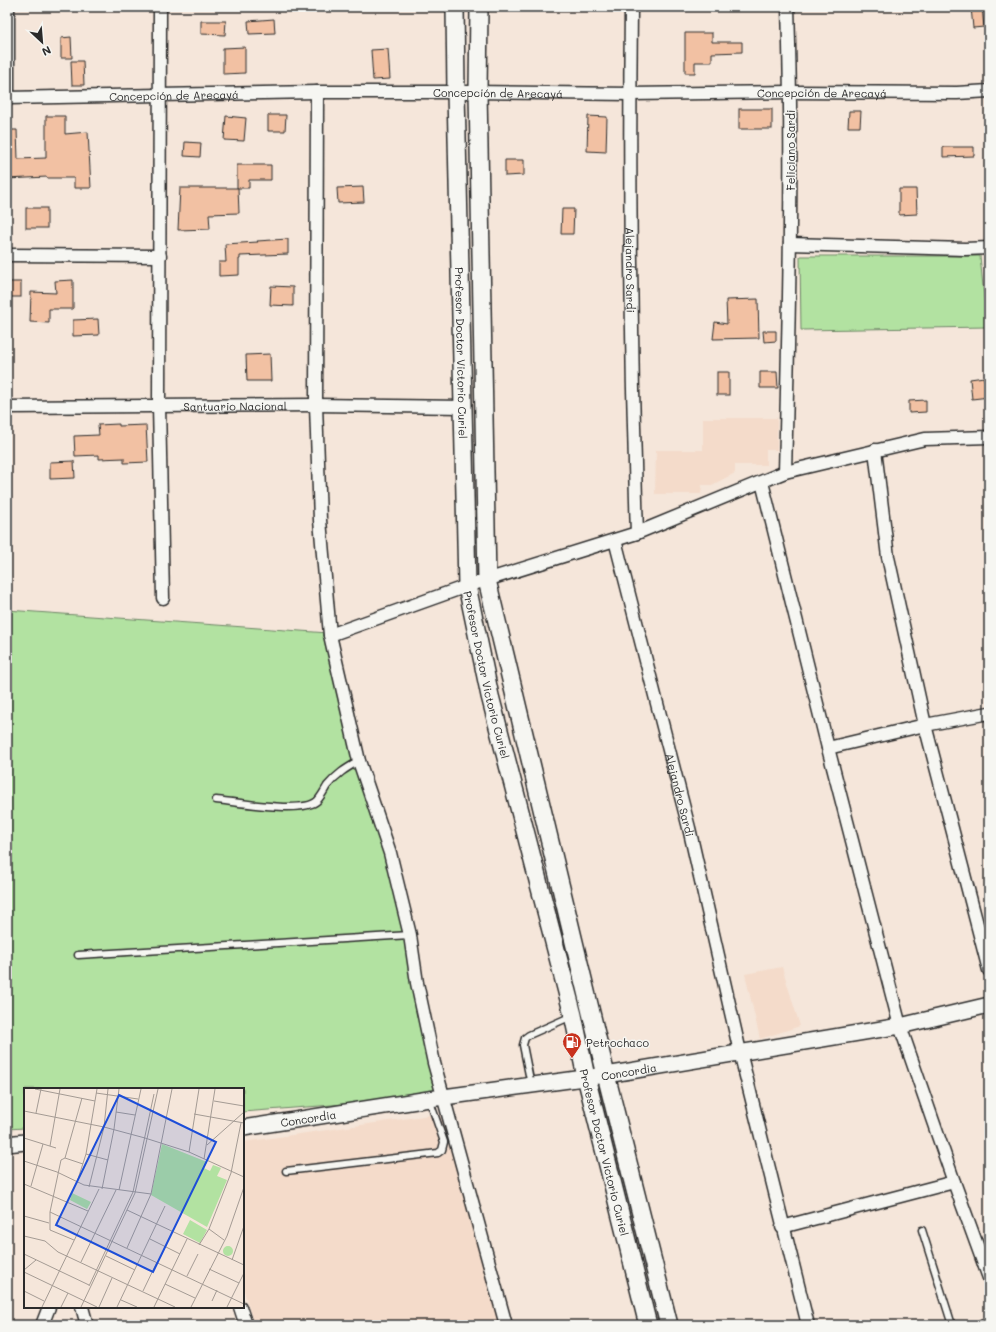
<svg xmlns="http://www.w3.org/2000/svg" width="996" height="1332" viewBox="0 0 996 1332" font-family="Mali,sans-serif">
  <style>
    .built { fill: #f4dbca }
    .green { fill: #b2e2a1; stroke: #6e8666 }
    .building { fill: #f2c1a3; stroke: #2b2b2b }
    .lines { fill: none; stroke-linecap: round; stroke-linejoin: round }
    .service-casing { stroke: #2b2b2b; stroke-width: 9 }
    .minor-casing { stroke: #2b2b2b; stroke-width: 15 }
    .tertiary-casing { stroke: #2b2b2b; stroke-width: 18 }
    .secondary-casing { stroke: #2b2b2b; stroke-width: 20 }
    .service { stroke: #f6f6f2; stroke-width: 6 }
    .minor { stroke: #f6f6f2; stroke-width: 12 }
    .tertiary { stroke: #f6f6f2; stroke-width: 15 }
    .secondary { stroke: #f6f6f2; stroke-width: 17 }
    .labels { text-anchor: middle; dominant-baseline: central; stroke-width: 3; stroke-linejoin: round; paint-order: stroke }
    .street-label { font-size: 11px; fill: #2b2b2b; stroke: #f6f6f2 }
    .poi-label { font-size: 11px; fill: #2b2b2b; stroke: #f6f6f2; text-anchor: start }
    .inset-road { fill: none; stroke: #a49b94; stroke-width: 1 }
    .view { fill: #1d4ed8; fill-opacity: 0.15; stroke: #1d4ed8; stroke-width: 2 }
    .inset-edge { fill: none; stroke: #2b2b2b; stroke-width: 2 }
  </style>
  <rect width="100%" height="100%" fill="#f5e6da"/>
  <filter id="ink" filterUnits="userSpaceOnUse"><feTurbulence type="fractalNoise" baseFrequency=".025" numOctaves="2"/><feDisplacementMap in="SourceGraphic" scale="8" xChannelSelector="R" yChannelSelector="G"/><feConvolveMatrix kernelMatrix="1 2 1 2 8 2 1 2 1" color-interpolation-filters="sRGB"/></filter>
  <g filter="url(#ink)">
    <g class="built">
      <path d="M 703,418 L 777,418 L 777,450 L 766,450 L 766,465 L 735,465 L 735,473 L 712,485 L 702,485 L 701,494 L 655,494 L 656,450 L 703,450 Z"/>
      <path d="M 782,967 L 800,1026 L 760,1039 L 745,974 Z"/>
      <path d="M 451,1112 L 505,1325 L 254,1325 L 243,1288 L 243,1142 Z"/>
    </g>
    <g class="green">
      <path d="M 800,256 L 980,256 L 987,327 L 801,330 Z"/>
      <path d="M 7,610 L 328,633 L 447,1096 L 243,1112 L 243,1089 L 25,1089 L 25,1128 L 7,1129 Z"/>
    </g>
    <g class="building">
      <path d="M 971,7 L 982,7 L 984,27 L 973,28 Z"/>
      <path d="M 274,19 L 275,33 L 249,34 L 248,21 Z"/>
      <path d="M 201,21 L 226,21 L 225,35 L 201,34 Z"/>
      <path d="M 685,33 L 712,33 L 712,42 L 742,42 L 742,52 L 712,53 L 712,62 L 695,62 L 695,73 L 685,73 Z"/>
      <path d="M 71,37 L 72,58 L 61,58 L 61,38 Z"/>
      <path d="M 245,47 L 245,73 L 223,74 L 223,48 Z"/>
      <path d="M 388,49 L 390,79 L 373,80 L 371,50 Z"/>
      <path d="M 71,61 L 83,61 L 84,85 L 72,85 Z"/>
      <rect x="739" y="109" width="33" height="20"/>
      <path d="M 849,111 L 861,111 L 860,127 L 848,127 Z"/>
      <path d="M 268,115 L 286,115 L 285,131 L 268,131 Z"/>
      <path d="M 46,116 L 65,116 L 65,134 L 88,132 L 91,188 L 74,188 L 74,178 L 47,178 L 47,177 L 7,179 L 7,130 L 17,130 L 18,159 L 46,158 Z"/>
      <path d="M 226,116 L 246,118 L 244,141 L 224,140 Z"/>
      <path d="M 588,116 L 607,117 L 606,152 L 587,151 Z"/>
      <path d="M 185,142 L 201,143 L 200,157 L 184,156 Z"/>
      <path d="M 943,147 L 974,147 L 974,156 L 943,157 Z"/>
      <path d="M 505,160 L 524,160 L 524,175 L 505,176 Z"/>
      <path d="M 237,165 L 271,165 L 271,180 L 249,180 L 249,188 L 237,188 Z"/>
      <path d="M 363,187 L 364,202 L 338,203 L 337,188 Z"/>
      <path d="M 180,188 L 238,188 L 239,213 L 209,214 L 210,229 L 178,230 Z"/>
      <path d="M 899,189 L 916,189 L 917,214 L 899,215 Z"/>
      <rect x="26" y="208" width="21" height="20"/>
      <path d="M 562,209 L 574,209 L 573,234 L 561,234 Z"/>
      <path d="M 288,239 L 288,254 L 240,256 L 240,259 L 239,259 L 239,275 L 219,276 L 219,262 L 226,262 L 225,244 L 258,242 L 257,241 Z"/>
      <path d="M 73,280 L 73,309 L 49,309 L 49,323 L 30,322 L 31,292 L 56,293 L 55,281 Z"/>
      <rect x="7" y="282" width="14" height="15"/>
      <path d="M 271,286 L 293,287 L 293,306 L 270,305 Z"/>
      <path d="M 758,299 L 759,338 L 713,339 L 715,322 L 727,324 L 726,300 Z"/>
      <path d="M 98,319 L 99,335 L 73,336 L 73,320 Z"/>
      <path d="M 763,331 L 776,331 L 776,341 L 764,342 Z"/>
      <path d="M 270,354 L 271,381 L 247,381 L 246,355 Z"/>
      <rect x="717" y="372" width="12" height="23"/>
      <path d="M 760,372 L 777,372 L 778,388 L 760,388 Z"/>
      <path d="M 984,377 L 984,380 L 989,379 L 989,397 L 972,399 L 970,379 Z"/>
      <path d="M 926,400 L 926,412 L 909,413 L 909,401 Z"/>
      <path d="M 119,424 L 119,426 L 146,425 L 148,462 L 124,463 L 124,458 L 99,459 L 99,455 L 75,456 L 74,436 L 99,435 L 98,425 Z"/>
      <path d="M 74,461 L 75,478 L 50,479 L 50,462 Z"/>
    </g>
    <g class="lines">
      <g class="service-casing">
        <g id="service">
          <path d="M 216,800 C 236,802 303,814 317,801 C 321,797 324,791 327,786 C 337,774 345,769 359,761"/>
          <path d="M 78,955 L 410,935"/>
          <path d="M 531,1085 L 523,1045 L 525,1038 L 529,1035 L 572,1016"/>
          <path d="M 286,1171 L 438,1153 L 442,1150 L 444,1142 L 429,1099"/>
          <path d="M 922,1230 L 952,1325"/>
        </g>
      </g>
      <g class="minor-casing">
        <g id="minor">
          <path d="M 8,7 L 8,98"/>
          <path d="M 160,7 L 159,405 L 163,598"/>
          <path id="s1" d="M 631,7 C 629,182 631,358 637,533"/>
          <path d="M 317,92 L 316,405 L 320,520 L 330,635 L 359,761 L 390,853 L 410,935 L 417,983 L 434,1063 L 506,1325"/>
          <path id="s2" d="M 7,98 L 317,92 L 471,92 L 630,94 L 791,92 L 957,93 L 989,91"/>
          <path d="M 790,244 L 965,249 L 989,248"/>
          <path d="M 7,255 L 160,256"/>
          <path id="s3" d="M 7,407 L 316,405 L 463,407"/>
          <path d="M 875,450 L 888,557 L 925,725 L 989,970"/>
          <path d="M 785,472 C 789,317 793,162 788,7"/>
          <path d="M 762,482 L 828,748 L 900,1026 L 954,1182 L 989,1278"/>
          <path id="s4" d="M 615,540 L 689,828 L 740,1052 L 808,1325"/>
          <path d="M 330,635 L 467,586 L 637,533 L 785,472 L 925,439 L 989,437"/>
          <path d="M 828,748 L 925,725 L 989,713"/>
          <path d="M 782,1227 L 954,1182"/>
          <path d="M 82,1307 L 87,1325"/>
          <path d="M 240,1307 L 246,1325"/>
          <path d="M 42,1325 L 49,1307"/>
          <path d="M 984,1325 L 989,1323"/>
        </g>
      </g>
      <g class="tertiary-casing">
        <g id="tertiary">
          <path id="s5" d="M 243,1128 L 429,1099 L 606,1075 L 900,1026 L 989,1005"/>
          <path d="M 7,1144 L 25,1142"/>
        </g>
      </g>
      <g class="secondary-casing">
        <g id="secondary">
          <path id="s6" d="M 455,7 L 456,92 L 467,586 L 490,696 L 573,1015 L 586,1077 L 648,1325"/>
          <path d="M 479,7 L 478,92 L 487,580 L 606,1075 L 669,1325"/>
        </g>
      </g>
      <use href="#service" class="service"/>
      <use href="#minor" class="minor"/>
      <use href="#tertiary" class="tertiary"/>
      <use href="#secondary" class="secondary"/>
    </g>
  </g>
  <defs>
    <g id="fuel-pin" transform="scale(1)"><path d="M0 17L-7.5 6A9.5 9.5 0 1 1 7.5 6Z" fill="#c8321e" stroke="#f6f6f2"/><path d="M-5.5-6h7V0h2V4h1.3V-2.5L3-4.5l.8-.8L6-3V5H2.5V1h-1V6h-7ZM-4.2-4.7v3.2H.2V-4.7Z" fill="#fff"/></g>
  </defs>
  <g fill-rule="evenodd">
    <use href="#fuel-pin" x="572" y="1042"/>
  </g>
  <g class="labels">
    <g class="street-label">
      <text stroke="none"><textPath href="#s2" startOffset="491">Concepción de Arecayá</textPath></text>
      <text stroke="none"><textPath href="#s2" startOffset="815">Concepción de Arecayá</textPath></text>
      <text stroke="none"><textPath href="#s2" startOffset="167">Concepción de Arecayá</textPath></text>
      <text transform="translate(790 150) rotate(-90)">Feliciano Sardi</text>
      <text stroke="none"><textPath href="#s1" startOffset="263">Alejandro Sardi</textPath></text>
      <text stroke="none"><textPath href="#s6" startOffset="346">Profesor Doctor Victorio Curiel</textPath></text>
      <text stroke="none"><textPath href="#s3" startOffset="228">Santuario Nacional</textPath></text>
      <text stroke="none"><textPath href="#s6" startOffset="670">Profesor Doctor Victorio Curiel</textPath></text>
      <text stroke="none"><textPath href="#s4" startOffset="263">Alejandro Sardi</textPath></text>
      <text stroke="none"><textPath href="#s5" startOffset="390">Concordia</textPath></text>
      <text stroke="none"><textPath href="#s5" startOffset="66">Concordia</textPath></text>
      <text stroke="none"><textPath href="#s6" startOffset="1162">Profesor Doctor Victorio Curiel</textPath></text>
    </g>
    <g class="poi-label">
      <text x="586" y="1042">Petrochaco</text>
    </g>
  </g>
  <g transform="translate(24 1088)">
    <rect width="220" height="220" fill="#f5e6da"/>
    <path d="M 138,56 L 183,74 L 180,80 L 186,83 L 189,77 L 197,80 L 193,88 L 203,92 L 183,139 L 127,107 ZM 48,105 L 67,114 L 63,121 L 46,112 ZM 166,132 L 183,142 L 176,155 L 159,146 ZM199 163a5 5 0 1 1 10 0a5 5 0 1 1-10 0Z" fill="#b2e2a1"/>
    <path class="inset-road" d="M 11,1 L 71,13M 72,5 L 114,11M 190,13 L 220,18M 0,23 L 80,39 L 121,50 L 165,64 L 220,89M 92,24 L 111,27M 12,25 L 17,1M 170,26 L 220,35M 0,50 L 32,60M 183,57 L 220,24M 26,58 L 36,1M 165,64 L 175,1M 62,66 L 84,72M 41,70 L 58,10M 180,71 L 191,1M 0,73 L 33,84 L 60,97 L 127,106M 53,94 L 62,66 L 73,1M 0,96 L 64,123M 7,98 L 19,56M 65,99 L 80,39 L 84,1M 78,101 L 90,41 L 95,1M 95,102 L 117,1M 103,122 L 220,177M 26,124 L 220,216M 0,128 L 25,135M 0,148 L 21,153 L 34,164 L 151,219M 126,151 L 156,166M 50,152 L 26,142 L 26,124 L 37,72 L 41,70 L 59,76M 200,152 L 185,141 L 207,85 L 217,35M 175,157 L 185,141M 103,160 L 127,106 L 148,1M 0,166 L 65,197M 82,168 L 111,182M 208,172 L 220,138M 57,174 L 92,102M 185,181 L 215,195M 0,182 L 12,172M 0,184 L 73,219M 163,188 L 174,166M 141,196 L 171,210M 65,198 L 109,104 L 130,6M 0,203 L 20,213M 119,203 L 133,174M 97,212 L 113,219M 188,213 L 193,202M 18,219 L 75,101M 37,219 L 44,205M 57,219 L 111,105 L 134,1M 75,219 L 88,190M 93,219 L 141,118M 130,219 L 163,151M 167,219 L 203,148 L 220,99M 203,219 L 220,185"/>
    <path class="view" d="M 95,7 L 192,54 L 129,184 L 32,137 Z"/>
    <rect width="220" height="220" class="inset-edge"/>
  </g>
  <rect width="996" height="1332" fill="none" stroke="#f6f6f2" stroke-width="24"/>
  <rect x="12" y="12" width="972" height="1308" fill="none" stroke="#2b2b2b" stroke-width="1.5" filter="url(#ink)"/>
  <g transform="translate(42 42) rotate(154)" stroke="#f6f6f2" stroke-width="3" paint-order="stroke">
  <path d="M0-3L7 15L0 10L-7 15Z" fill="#2b2b2b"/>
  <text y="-6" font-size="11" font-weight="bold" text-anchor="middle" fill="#2b2b2b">N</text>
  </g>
</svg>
